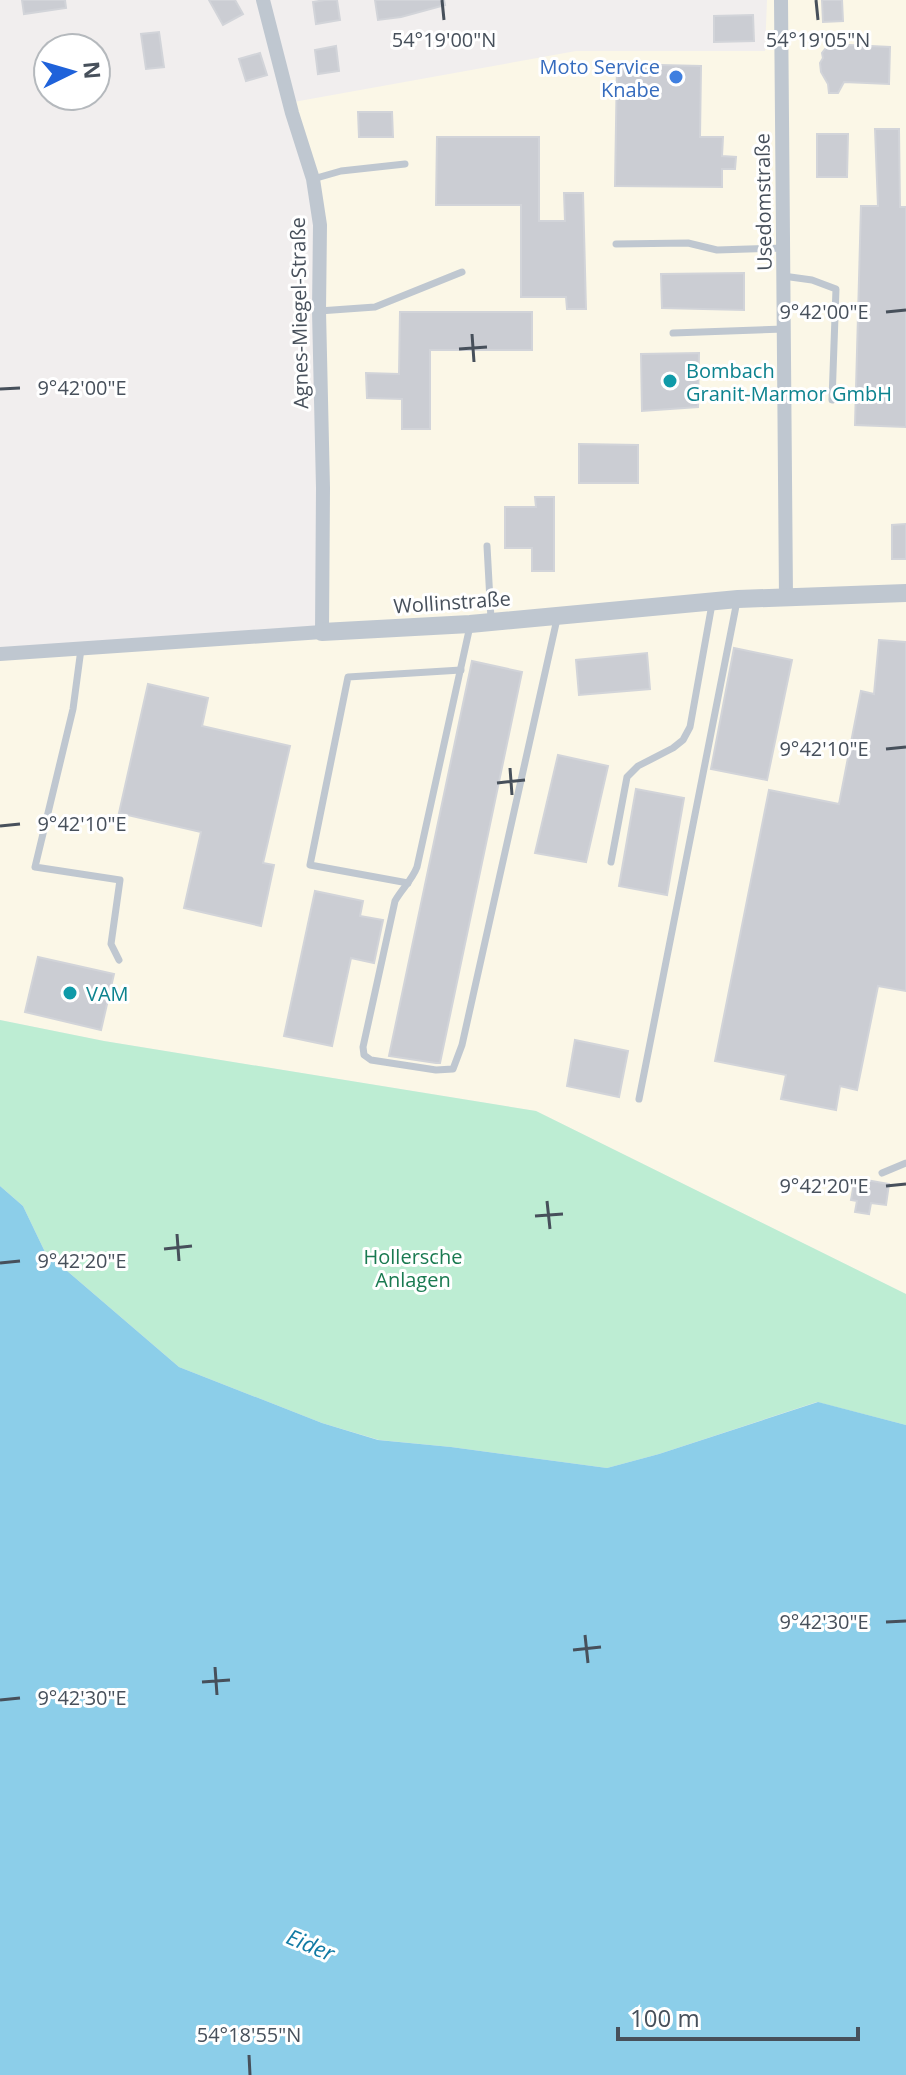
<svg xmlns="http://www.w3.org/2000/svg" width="906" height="2075" viewBox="0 0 906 2075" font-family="'Open Sans',sans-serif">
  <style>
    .commercial { fill: #fbf7e7 }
    .green { fill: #bdedd3 }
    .water { fill: #8ccee9 }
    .building { fill: #cbcdd3; stroke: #d2d4d9; stroke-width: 2 }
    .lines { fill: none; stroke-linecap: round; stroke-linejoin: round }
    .service { stroke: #bfc7d0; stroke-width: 7 }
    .minor { stroke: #bfc7d0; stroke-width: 14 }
    .tertiary { stroke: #bfc7d0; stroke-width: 18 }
    .ticks { fill: none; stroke: #47505b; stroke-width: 3 }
    .shop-dot { fill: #3f7fe0; stroke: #fff; stroke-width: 3 }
    .culture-dot { fill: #0f9aa8; stroke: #fff; stroke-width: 3 }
    .labels { text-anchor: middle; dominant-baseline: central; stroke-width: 6; stroke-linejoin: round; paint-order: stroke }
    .shop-label { font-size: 20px; fill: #366cbe; stroke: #fff; text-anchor: end }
    .street-label { font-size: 20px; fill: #47505b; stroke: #fff }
    .culture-label { font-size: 20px; fill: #0d838f; stroke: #fff; text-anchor: start }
    .park-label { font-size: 20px; fill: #1a7a51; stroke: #fff }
    .water-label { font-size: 22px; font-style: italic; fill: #117aa4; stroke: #fff }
    .ticks-label { font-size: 20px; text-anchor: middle; fill: #47505b; stroke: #fff; stroke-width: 6; stroke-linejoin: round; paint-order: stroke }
  </style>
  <rect width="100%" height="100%" fill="#f1eeee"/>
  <path class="commercial" d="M 767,0 L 906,0 L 906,1294 L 536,1111 L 104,1041 L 0,1020 L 0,651 L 320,630 L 318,225 L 288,103 L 576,51 L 765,51 Z"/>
  <path class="green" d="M 0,1020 L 104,1041 L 536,1111 L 906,1294 L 906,1425 L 817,1402 L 659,1454 L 607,1468 L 451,1447 L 379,1440 L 322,1423 L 179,1367 L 45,1252 L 23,1206 L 0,1186 Z"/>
  <path class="water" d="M 0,1186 L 23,1206 L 45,1252 L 179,1367 L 322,1423 L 378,1440 L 451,1447 L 607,1468 L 659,1454 L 818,1402 L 906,1425 L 906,2075 L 0,2075 Z"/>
  <g class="building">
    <path d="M 22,0 L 65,0 L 66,8 L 24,14 Z"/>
    <path d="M 209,0 L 235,0 L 243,14 L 223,25 Z"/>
    <path d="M 325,0 L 337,0 L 340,20 L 316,24 L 313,2 Z"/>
    <path d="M 375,0 L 444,0 L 445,5 L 401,17 L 378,20 Z"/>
    <path d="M 822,0 L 842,0 L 843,21 L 823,22 Z"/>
    <path d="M 753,15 L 754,41 L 714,42 L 714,16 Z"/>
    <path d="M 159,32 L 164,67 L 146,69 L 141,34 Z"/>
    <path d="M 829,44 L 890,47 L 889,84 L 844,82 L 838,93 L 829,93 L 828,84 L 821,72 L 820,63 L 823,58 L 822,53 Z"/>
    <path d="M 336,46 L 339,71 L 318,74 L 315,50 Z"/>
    <path d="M 260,53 L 267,75 L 246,81 L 239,59 Z"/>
    <path d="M 617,64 L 701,66 L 700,137 L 723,137 L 722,156 L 736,157 L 735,169 L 722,169 L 722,187 L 615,186 Z"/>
    <path d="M 358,112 L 392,112 L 393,137 L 359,137 Z"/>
    <path d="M 875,129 L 899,129 L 900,207 L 906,207 L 906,427 L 855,425 L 861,206 L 878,206 Z"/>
    <path d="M 817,134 L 848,134 L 847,177 L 817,177 Z"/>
    <path d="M 437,137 L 539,137 L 539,221 L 565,221 L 564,193 L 583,193 L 586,309 L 567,309 L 566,297 L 521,297 L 521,205 L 436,205 Z"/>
    <path d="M 744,273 L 744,310 L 662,308 L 661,274 Z"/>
    <path d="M 400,312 L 532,312 L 532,350 L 430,350 L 430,429 L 402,429 L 402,399 L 367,398 L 366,373 L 399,374 Z"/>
    <path d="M 699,353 L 698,407 L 642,411 L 641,354 Z"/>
    <path d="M 579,444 L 638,445 L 638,483 L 579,483 Z"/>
    <path d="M 535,497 L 554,497 L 554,571 L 532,571 L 532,548 L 505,548 L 505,507 L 536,507 Z"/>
    <path d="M 906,524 L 906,559 L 892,559 L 892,525 Z"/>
    <path d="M 879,640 L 906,642 L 906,991 L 878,986 L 857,1090 L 840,1086 L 836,1110 L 781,1099 L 786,1075 L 715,1061 L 769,790 L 839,804 L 861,691 L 874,694 Z"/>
    <path d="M 734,648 L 792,660 L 767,780 L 711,769 Z"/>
    <path d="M 647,653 L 650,689 L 579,695 L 576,660 Z"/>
    <path d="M 472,661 L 522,672 L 440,1063 L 436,1063 L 389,1056 Z"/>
    <path d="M 148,684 L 208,698 L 202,726 L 290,746 L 263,863 L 274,865 L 261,926 L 184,908 L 201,832 L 119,813 Z"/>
    <path d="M 558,755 L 608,766 L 586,862 L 535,853 Z"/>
    <path d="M 636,789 L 684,798 L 667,895 L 619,886 Z"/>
    <path d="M 315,891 L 363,901 L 360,916 L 383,920 L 374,963 L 351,958 L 332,1046 L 284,1036 Z"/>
    <path d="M 38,957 L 114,974 L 101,1030 L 25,1012 Z"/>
    <path d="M 575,1040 L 628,1051 L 619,1097 L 567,1086 Z"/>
    <path d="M 855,1178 L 889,1184 L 886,1205 L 871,1203 L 869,1214 L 855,1212 L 857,1201 L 851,1200 Z"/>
  </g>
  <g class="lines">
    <g class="service">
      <path d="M 313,179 L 341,171 L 405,164"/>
      <path d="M 616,244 L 688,243 L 717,250 L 783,248"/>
      <path d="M 783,276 L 812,280 L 836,289 L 832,400"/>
      <path d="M 319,311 L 375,307 L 462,272"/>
      <path d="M 673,333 L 784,329"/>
      <path d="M 487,546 L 491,619"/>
      <path d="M 470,626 L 417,867 C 412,880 402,889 395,901 L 363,1047 L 364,1055 L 371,1060 L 436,1070 L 453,1069 L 462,1045 L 557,619"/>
      <path d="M 81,649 L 73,709 L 35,867 L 120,880 L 111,944 L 119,960"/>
      <path d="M 611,862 L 627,777 L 638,766 L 673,748 L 683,740 L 690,727 L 712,604"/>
      <path d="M 408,883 L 310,865 L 348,677 L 461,670"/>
      <path d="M 639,1099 L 737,601"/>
      <path d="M 882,1173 L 906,1163"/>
    </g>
    <g class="minor">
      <path d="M 781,0 L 786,597"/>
      <path d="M 0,654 L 322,632 L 323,488 L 319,311 L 320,225 L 313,179 L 292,113 L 263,0"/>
    </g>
    <path class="tertiary" d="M 322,632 L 470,624 L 738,599 L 906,593"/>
  </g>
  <path class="ticks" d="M 442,0 L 444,20M 816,0 L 818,20M 886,312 L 906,310M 472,334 L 474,362M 459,349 L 487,347M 0,389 L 20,388M 886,749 L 906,747M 510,768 L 512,795M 497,783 L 525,780M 0,826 L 20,824M 886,1186 L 906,1184M 547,1201 L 550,1229M 535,1216 L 563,1214M 177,1234 L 179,1261M 164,1249 L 192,1246M 0,1263 L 20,1261M 886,1622 L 906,1621M 585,1635 L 588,1663M 573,1650 L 601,1647M 215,1667 L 217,1695M 202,1682 L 230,1680M 0,1700 L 20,1698M 249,2055 L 250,2075"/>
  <circle class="shop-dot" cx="676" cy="77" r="8"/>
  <g class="culture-dot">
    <circle cx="670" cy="381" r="8"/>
    <circle cx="70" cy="993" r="8"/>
  </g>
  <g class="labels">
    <g class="shop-label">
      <text x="660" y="66">Moto Service<tspan x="660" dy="23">Knabe</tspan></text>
    </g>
    <g class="street-label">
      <text transform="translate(763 202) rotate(-91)">Usedomstraße</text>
      <text transform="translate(299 313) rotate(-91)">Agnes-Miegel-Straße</text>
      <text transform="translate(452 602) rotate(-4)">Wollinstraße</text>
    </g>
    <g class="culture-label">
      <text x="686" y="370">Bombach<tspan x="686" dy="23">Granit-Marmor GmbH</tspan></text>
      <text x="86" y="993">VAM</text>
    </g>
    <g class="park-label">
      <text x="413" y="1256">Hollersche<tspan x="413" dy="23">Anlagen</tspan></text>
    </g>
    <g class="water-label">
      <text transform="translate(311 1944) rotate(23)">Eider</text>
    </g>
  </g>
  <g class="ticks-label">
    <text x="444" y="47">54°19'00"N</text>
    <text x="818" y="47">54°19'05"N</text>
    <text x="824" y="319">9°42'00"E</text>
    <text x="82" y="395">9°42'00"E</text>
    <text x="824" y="756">9°42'10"E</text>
    <text x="82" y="831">9°42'10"E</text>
    <text x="824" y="1193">9°42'20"E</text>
    <text x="82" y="1268">9°42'20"E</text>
    <text x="824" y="1629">9°42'30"E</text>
    <text x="82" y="1705">9°42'30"E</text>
    <text x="249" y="2042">54°18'55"N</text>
  </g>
  <g transform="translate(72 72) rotate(85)"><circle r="38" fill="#ffffff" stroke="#b5b9bd" stroke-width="2"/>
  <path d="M0-6L14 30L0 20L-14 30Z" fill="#1f62da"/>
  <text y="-12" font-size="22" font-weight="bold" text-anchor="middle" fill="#47505b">N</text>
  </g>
  <path d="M618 2027v12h240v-12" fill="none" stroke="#47505b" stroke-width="4"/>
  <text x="630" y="2027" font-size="24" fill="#47505b" stroke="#ffffff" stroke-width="6" paint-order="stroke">100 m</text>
</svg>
